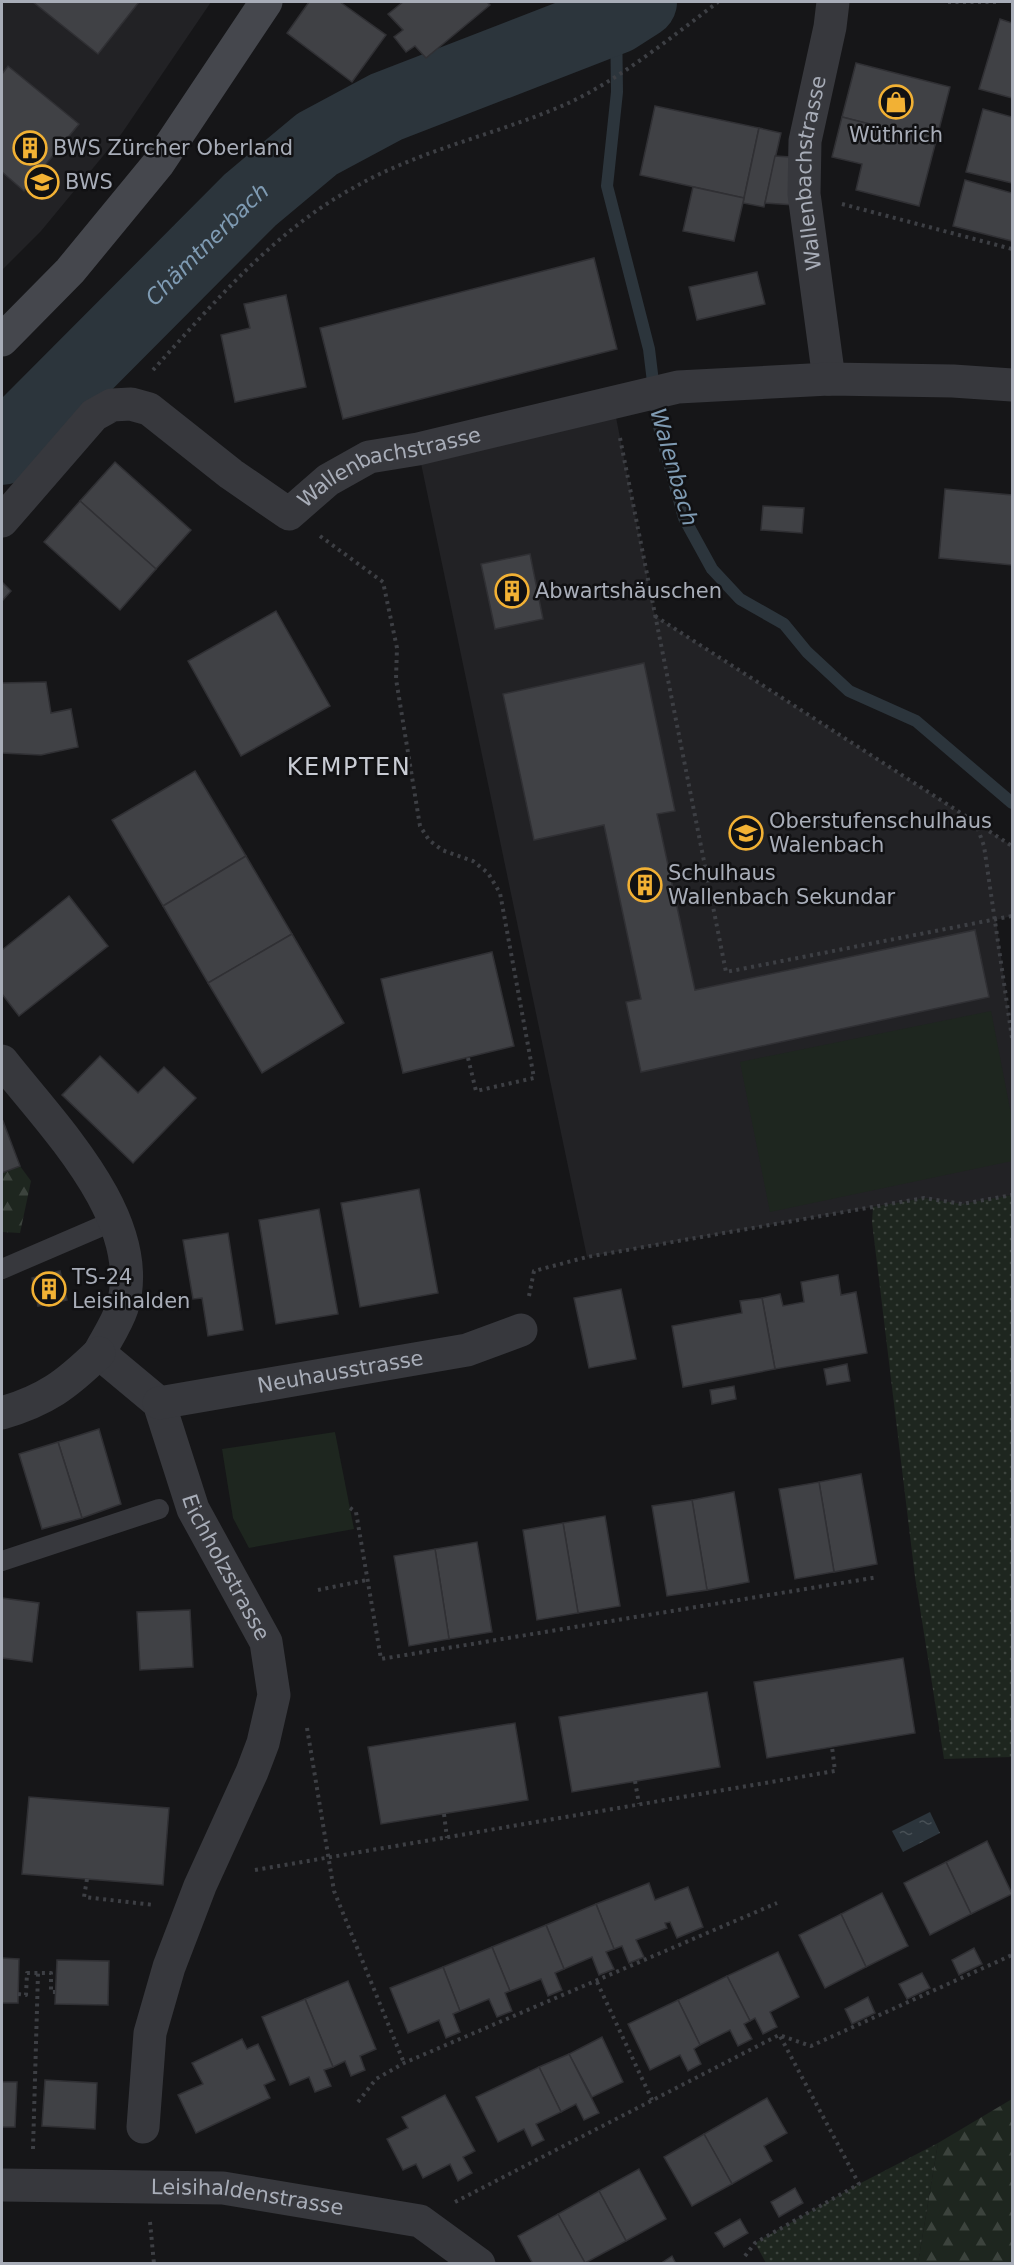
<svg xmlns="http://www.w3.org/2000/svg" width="1014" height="2265" viewBox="0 0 1014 2265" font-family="'DejaVu Sans',sans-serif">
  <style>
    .built { fill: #222225 }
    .grass { fill: url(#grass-dots) }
    .forest { fill: url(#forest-firs) }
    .park { fill: #1e261f }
    .water { fill: url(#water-ripples) }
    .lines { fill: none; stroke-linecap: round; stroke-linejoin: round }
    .stream { stroke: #2c353c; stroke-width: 12 }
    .river { stroke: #2c353c; stroke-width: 72 }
    .building { fill: #404145; stroke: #303034; stroke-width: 1.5 }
    .path { stroke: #3d3f44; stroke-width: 4; stroke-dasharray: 3 4.5; stroke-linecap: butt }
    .lane { stroke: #37383d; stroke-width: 20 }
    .street { stroke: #37383d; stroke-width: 33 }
    .secondary { stroke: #45474d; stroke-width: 33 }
    .labels { text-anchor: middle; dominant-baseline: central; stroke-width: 5; stroke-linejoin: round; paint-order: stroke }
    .poi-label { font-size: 21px; fill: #a8adb8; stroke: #111113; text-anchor: start }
    .street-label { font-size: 21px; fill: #a8adb8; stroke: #111113 }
    .water-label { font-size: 22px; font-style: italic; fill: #7f9bb3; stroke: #111113 }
    .quarter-label { font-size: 24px; letter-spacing: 1.5px; fill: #c9ccd4; stroke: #111113 }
  </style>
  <defs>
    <pattern id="grass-dots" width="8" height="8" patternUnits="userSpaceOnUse" patternTransform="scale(1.5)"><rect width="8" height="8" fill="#1e261f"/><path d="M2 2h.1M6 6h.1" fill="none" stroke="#3c433d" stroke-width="1.8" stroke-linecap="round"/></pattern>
    <pattern id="forest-firs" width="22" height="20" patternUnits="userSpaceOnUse" patternTransform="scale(1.5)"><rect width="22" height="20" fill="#1e261f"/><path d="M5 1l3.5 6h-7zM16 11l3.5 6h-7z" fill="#3c433d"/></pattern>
    <pattern id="water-ripples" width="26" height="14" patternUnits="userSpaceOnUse" patternTransform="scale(1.5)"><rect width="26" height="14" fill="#2c353c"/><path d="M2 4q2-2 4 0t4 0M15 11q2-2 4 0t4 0" fill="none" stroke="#485056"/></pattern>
  </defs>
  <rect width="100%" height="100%" fill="#161618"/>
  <g class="built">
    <path d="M 2,2 L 211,2 L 122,133 L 41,231 L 2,270 Z"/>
    <path d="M 613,402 L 655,616 L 1012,846 L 1012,916 L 996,920 L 1012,1038 L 1012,1195 L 962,1204 L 924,1198 L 587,1257 L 418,449 Z"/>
  </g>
  <g class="grass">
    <path d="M 1012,1195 L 1012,1757 L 944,1759 L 915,1577 L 872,1222 L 873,1207 L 924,1198 L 962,1204 Z"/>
    <path d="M 938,2143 L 918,2263 L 766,2263 L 755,2243 L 859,2184 Z"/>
  </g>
  <g class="forest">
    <path d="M 20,1166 L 31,1181 L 20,1233 L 2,1232 L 2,1173 Z"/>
    <path d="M 1012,2099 L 1012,2263 L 918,2263 L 938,2143 Z"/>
  </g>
  <g class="park">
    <path d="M 991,1011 L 1012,1119 L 1012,1161 L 770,1212 L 740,1062 Z"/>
    <path d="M 335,1432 L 354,1529 L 249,1548 L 233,1518 L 222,1449 Z"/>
  </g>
  <path class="water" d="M 930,1812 L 940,1833 L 903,1852 L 892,1831 Z"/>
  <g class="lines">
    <path class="stream" d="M 616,18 L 617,92 L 607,186 L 649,349 L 658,423 L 684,518 L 712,569 L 740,599 L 784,624 L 807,652 L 849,691 L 916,721 L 1012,803"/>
    <path class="river" id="s1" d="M 2,449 L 250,200 L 317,144 L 386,107 L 616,18 L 641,2"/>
  </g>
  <g class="building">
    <path d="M 33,2 L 139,2 L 98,54 Z"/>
    <path d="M 309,2 L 340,2 L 386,35 L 352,82 L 287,33 Z"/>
    <path d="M 403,2 L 487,2 L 490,5 L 426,58 L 415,46 L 406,52 L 394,37 L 403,30 L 388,14 Z"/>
    <path d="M 1000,19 L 1012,23 L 1012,98 L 979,89 Z"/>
    <path d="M 856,63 L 950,87 L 936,141 L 842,117 Z"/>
    <path d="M 8,66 L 79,124 L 24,191 L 2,172 L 2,74 Z"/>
    <path d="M 655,106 L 759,128 L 744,198 L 640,175 Z"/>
    <path d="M 983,109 L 1012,117 L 1012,183 L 966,172 Z"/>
    <path d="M 842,117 L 936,141 L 919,206 L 856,190 L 862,164 L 832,157 Z"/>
    <path d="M 759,128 L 781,133 L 764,207 L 743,203 Z"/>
    <path d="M 775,156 L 791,157 L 794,205 L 765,203 Z"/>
    <path d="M 965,180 L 1012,193 L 1012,241 L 953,226 Z"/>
    <path d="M 693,187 L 744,198 L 734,241 L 683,231 Z"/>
    <path d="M 594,258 L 617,349 L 343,419 L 320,328 Z"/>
    <path d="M 757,272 L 765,304 L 697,320 L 689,287 Z"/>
    <path d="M 286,295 L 306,387 L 235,402 L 221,335 L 250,328 L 244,304 Z"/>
    <path d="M 115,462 L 191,530 L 156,569 L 80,501 Z"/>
    <path d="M 945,489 L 1012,495 L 1012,565 L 939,558 Z"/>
    <path d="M 80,501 L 156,569 L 120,610 L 44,542 Z"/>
    <path d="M 763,506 L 804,508 L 802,533 L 761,530 Z"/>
    <path d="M 530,554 L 543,619 L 495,629 L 481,564 Z"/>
    <path d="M 2,582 L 11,591 L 2,601 Z"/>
    <path d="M 276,611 L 330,706 L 241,756 L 188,661 Z"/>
    <path d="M 644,663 L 675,811 L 657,814 L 695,990 L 975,930 L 989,997 L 641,1072 L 626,1002 L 641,999 L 604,825 L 534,840 L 503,694 Z"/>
    <path d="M 46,682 L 51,713 L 71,709 L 78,747 L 41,755 L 2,753 L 2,683 Z"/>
    <path d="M 195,771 L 246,856 L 163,906 L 112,820 Z"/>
    <path d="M 246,856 L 292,934 L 208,983 L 163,906 Z"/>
    <path d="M 69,896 L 108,946 L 19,1016 L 2,994 L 2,950 Z"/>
    <path d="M 292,934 L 344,1023 L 262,1073 L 208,983 Z"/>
    <path d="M 492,952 L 514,1046 L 403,1073 L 381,979 Z"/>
    <path d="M 100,1056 L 138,1093 L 164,1067 L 196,1098 L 133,1163 L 62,1095 Z"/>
    <path d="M 3,1121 L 20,1166 L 2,1173 L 2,1122 Z"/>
    <path d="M 419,1189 L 438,1293 L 360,1307 L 341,1203 Z"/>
    <path d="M 319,1209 L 338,1314 L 276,1324 L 259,1220 Z"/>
    <path d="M 228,1233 L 243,1330 L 208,1336 L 202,1298 L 193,1299 L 183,1240 Z"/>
    <path d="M 60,1271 L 67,1300 L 38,1306 L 32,1278 Z"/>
    <path d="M 838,1275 L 841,1295 L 856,1292 L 867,1353 L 775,1369 L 762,1298 L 780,1294 L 783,1306 L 804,1302 L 801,1282 Z"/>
    <path d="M 621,1289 L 636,1359 L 589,1368 L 574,1298 Z"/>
    <path d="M 762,1298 L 775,1369 L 683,1387 L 672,1326 L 742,1313 L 740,1301 Z"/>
    <path d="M 847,1364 L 850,1381 L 827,1385 L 824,1369 Z"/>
    <path d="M 734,1386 L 736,1399 L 712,1404 L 710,1390 Z"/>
    <path d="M 99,1429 L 121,1504 L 82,1518 L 58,1442 Z"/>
    <path d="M 58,1442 L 82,1518 L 42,1529 L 19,1454 Z"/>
    <path d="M 861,1474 L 877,1564 L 834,1572 L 819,1482 Z"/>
    <path d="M 819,1482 L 834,1572 L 795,1579 L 779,1489 Z"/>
    <path d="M 734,1492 L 749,1582 L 707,1590 L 692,1500 Z"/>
    <path d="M 692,1500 L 707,1590 L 667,1596 L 652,1506 Z"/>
    <path d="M 605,1516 L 620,1606 L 578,1613 L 563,1523 Z"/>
    <path d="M 563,1523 L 578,1613 L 537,1620 L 523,1530 Z"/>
    <path d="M 477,1542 L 492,1632 L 449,1639 L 435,1549 Z"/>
    <path d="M 435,1549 L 449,1639 L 409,1646 L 394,1556 Z"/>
    <path d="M 2,1598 L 39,1603 L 32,1662 L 2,1658 Z"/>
    <path d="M 190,1610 L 193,1667 L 140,1670 L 137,1612 Z"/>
    <path d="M 903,1658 L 915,1733 L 767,1758 L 754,1682 Z"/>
    <path d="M 707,1692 L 720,1767 L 572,1792 L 559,1717 Z"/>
    <path d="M 515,1723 L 528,1800 L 381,1824 L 368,1747 Z"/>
    <path d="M 29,1797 L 169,1808 L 163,1885 L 22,1874 Z"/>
    <path d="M 987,1841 L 1012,1894 L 971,1914 L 946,1862 Z"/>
    <path d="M 946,1862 L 971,1914 L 930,1935 L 904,1883 Z"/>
    <path d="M 649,1883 L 655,1900 L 688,1887 L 703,1927 L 677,1938 L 670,1922 L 665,1923 L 667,1928 L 636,1940 L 644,1957 L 629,1963 L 622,1946 L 614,1949 L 596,1904 Z"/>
    <path d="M 882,1893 L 908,1946 L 866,1967 L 841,1914 Z"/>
    <path d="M 596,1904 L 614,1949 L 606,1952 L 614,1969 L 599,1975 L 592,1957 L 564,1969 L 546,1925 Z"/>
    <path d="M 841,1914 L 866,1967 L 825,1988 L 799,1935 Z"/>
    <path d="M 546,1925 L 564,1969 L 555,1973 L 562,1990 L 548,1996 L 541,1979 L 510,1991 L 492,1947 Z"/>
    <path d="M 492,1947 L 510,1991 L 505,1993 L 512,2011 L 497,2017 L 489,1999 L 460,2011 L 443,1967 Z"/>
    <path d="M 974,1948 L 982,1964 L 959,1975 L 952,1960 Z"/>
    <path d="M 778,1952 L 799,1997 L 770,2012 L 777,2027 L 763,2034 L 755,2018 L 750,2021 L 727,1976 Z"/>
    <path d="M 2,1958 L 19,1959 L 18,2003 L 2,2003 Z"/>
    <path d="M 57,1960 L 109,1961 L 108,2005 L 55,2004 Z"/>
    <path d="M 443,1967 L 460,2011 L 453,2014 L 460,2032 L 446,2038 L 439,2020 L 408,2033 L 390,1988 Z"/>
    <path d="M 922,1973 L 930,1988 L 907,1999 L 899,1984 Z"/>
    <path d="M 727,1976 L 750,2021 L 744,2024 L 752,2039 L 738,2046 L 730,2030 L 700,2045 L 678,2000 Z"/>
    <path d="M 348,1981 L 376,2049 L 360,2056 L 365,2070 L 351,2076 L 345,2061 L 333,2067 L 305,1999 Z"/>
    <path d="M 868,1997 L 875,2013 L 852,2024 L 845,2009 Z"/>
    <path d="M 305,1999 L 333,2067 L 324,2070 L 331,2086 L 315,2092 L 309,2077 L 290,2085 L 262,2017 Z"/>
    <path d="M 678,2000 L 700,2045 L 694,2049 L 701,2064 L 688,2071 L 680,2055 L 650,2070 L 628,2024 Z"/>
    <path d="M 602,2037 L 623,2082 L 592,2097 L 569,2054 Z"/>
    <path d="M 242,2039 L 247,2049 L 258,2044 L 275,2080 L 264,2085 L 270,2098 L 196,2133 L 178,2095 L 203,2084 L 192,2063 Z"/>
    <path d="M 569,2054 L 599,2113 L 584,2120 L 576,2104 L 561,2112 L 539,2067 Z"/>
    <path d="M 539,2067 L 561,2112 L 536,2124 L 544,2140 L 532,2146 L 524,2129 L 498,2142 L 476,2097 Z"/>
    <path d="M 45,2080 L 97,2083 L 95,2129 L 42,2126 Z"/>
    <path d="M 2,2082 L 17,2082 L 15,2127 L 2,2127 Z"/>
    <path d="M 445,2095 L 475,2151 L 463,2157 L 472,2173 L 458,2181 L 450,2164 L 423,2178 L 416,2164 L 403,2170 L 387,2139 L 408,2128 L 402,2117 Z"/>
    <path d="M 767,2098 L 787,2133 L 764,2146 L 772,2161 L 732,2184 L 704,2134 Z"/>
    <path d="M 704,2134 L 732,2184 L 692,2206 L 664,2157 Z"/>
    <path d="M 639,2169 L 666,2219 L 626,2241 L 599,2191 Z"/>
    <path d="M 795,2188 L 803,2203 L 779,2217 L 771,2202 Z"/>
    <path d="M 599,2191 L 626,2241 L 585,2263 L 558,2214 Z"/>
    <path d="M 558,2214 L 585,2263 L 585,2264 L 533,2264 L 518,2236 Z"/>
    <path d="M 740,2219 L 748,2233 L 724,2247 L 715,2233 Z"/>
    <path d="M 672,2256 L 676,2264 L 660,2264 Z"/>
  </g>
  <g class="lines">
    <g class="path">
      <path d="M 948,2 L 997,2"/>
      <path d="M 842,204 L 1012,249"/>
      <path d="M 153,370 C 213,304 273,232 353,188 C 419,150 495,135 564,105 C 615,83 673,36 718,2"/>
      <path d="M 620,438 L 726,972 L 1012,916"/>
      <path d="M 320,536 L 383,582 L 397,648 L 396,679 L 420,826 L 429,840 L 442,850 L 473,861 L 488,873 L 500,893 L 534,1078 L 476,1091 L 468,1058"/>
      <path d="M 655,616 L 1012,846"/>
      <path d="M 975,821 L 984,846 L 1012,1038"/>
      <path d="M 529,1296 L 534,1271 L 587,1257 L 924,1198 L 962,1204 L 1012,1195"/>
      <path d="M 350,1508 L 356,1512 L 381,1659 L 878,1577"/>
      <path d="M 318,1590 L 367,1580"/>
      <path d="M 307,1728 L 334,1891 L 404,2063"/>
      <path d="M 635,1781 L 639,1804"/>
      <path d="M 444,1814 L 447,1838"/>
      <path d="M 255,1870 L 835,1771 L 832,1747"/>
      <path d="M 87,1879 L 84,1897 L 154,1905"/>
      <path d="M 597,1982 L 652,2100"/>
      <path d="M 18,1994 L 26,1995 L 27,1973 L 51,1973 L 51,1992 L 55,1992"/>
      <path d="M 358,2102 L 376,2079 L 404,2063 L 777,1903"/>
      <path d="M 33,2149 L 38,1973"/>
      <path d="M 455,2202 L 779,2035 L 811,2046 L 1012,1955"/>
      <path d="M 150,2222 L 154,2264"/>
      <path d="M 745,2256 L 755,2243 L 859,2184 L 780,2036"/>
    </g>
    <g class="lane">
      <path d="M 2,1269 L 116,1220"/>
      <path d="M 2,1561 L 159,1509"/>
    </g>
    <g class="street">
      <path id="s2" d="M 829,379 L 804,194 L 805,141 L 830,27 L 833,2"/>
      <path id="s3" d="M 2,521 L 94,415 L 112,405 L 131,404 L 149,409 L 231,474 L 289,514 L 328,480 L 369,457 L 418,449 L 678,387 L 829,379 L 953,381 L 1012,385"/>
      <path id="s4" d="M 2,1061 C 51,1124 149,1220 122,1308 C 117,1323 107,1338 99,1353 L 159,1403 L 193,1509 L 266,1642 L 274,1695 L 263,1743 L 252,1772 L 200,1886 L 169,1967 L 150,2033 L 143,2127"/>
      <path id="s5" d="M 159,1403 L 467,1350 L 521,1330"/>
      <path d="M 2,1413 C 46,1400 66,1385 99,1353"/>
      <path id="s6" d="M 2,2185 L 223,2188 L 420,2221 L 479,2264"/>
    </g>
    <path class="secondary" d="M 2,340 L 70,271 L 158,164 L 266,2"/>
  </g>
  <defs>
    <g id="shop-ring" transform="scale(1.725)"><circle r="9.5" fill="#111113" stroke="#f2b134" stroke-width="1.5"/><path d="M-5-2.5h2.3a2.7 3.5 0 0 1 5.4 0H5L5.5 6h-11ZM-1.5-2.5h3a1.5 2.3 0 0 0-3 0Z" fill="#f2b134"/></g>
    <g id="building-ring" transform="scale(1.725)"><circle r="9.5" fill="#111113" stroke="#f2b134" stroke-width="1.5"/><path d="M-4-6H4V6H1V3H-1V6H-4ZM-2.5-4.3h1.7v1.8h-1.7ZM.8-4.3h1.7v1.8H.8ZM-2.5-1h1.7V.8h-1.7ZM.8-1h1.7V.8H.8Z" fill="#f2b134"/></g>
    <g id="school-ring" transform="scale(1.725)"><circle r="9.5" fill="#111113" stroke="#f2b134" stroke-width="1.5"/><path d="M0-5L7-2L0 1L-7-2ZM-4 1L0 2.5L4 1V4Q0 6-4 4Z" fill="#f2b134"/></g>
  </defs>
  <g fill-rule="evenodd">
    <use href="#shop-ring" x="896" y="102"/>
    <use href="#building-ring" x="30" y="148"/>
    <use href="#school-ring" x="42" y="182"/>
    <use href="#building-ring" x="512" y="591"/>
    <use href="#school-ring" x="746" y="833"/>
    <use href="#building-ring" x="645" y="885"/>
    <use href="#building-ring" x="49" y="1289"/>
  </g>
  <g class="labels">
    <g class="poi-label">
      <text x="896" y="135" text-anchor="middle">Wüthrich</text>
      <text x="53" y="148">BWS Zürcher Oberland</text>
      <text x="65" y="182">BWS</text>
      <text x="535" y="591">Abwartshäuschen</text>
      <text x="769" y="821">Oberstufenschulhaus<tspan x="769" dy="24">Walenbach</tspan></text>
      <text x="668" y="873">Schulhaus<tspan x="668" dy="24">Wallenbach Sekundar</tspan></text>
      <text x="72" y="1277">TS-24<tspan x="72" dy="24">Leisihalden</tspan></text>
    </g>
    <g class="street-label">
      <text stroke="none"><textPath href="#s2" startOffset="208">Wallenbachstrasse</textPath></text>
      <text stroke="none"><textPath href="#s3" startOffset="488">Wallenbachstrasse</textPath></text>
      <text stroke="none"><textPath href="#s5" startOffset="184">Neuhausstrasse</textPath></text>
      <text stroke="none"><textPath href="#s4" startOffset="592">Eichholzstrasse</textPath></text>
      <text stroke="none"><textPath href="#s6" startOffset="246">Leisihaldenstrasse</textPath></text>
    </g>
    <g class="water-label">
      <text stroke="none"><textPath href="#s1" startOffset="290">Chämtnerbach</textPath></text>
      <text transform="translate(674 467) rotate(74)">Walenbach</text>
    </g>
    <g class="quarter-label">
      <text x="349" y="767">KEMPTEN</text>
    </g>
  </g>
  <rect width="1014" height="2265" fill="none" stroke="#a8adb8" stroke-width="6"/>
</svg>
